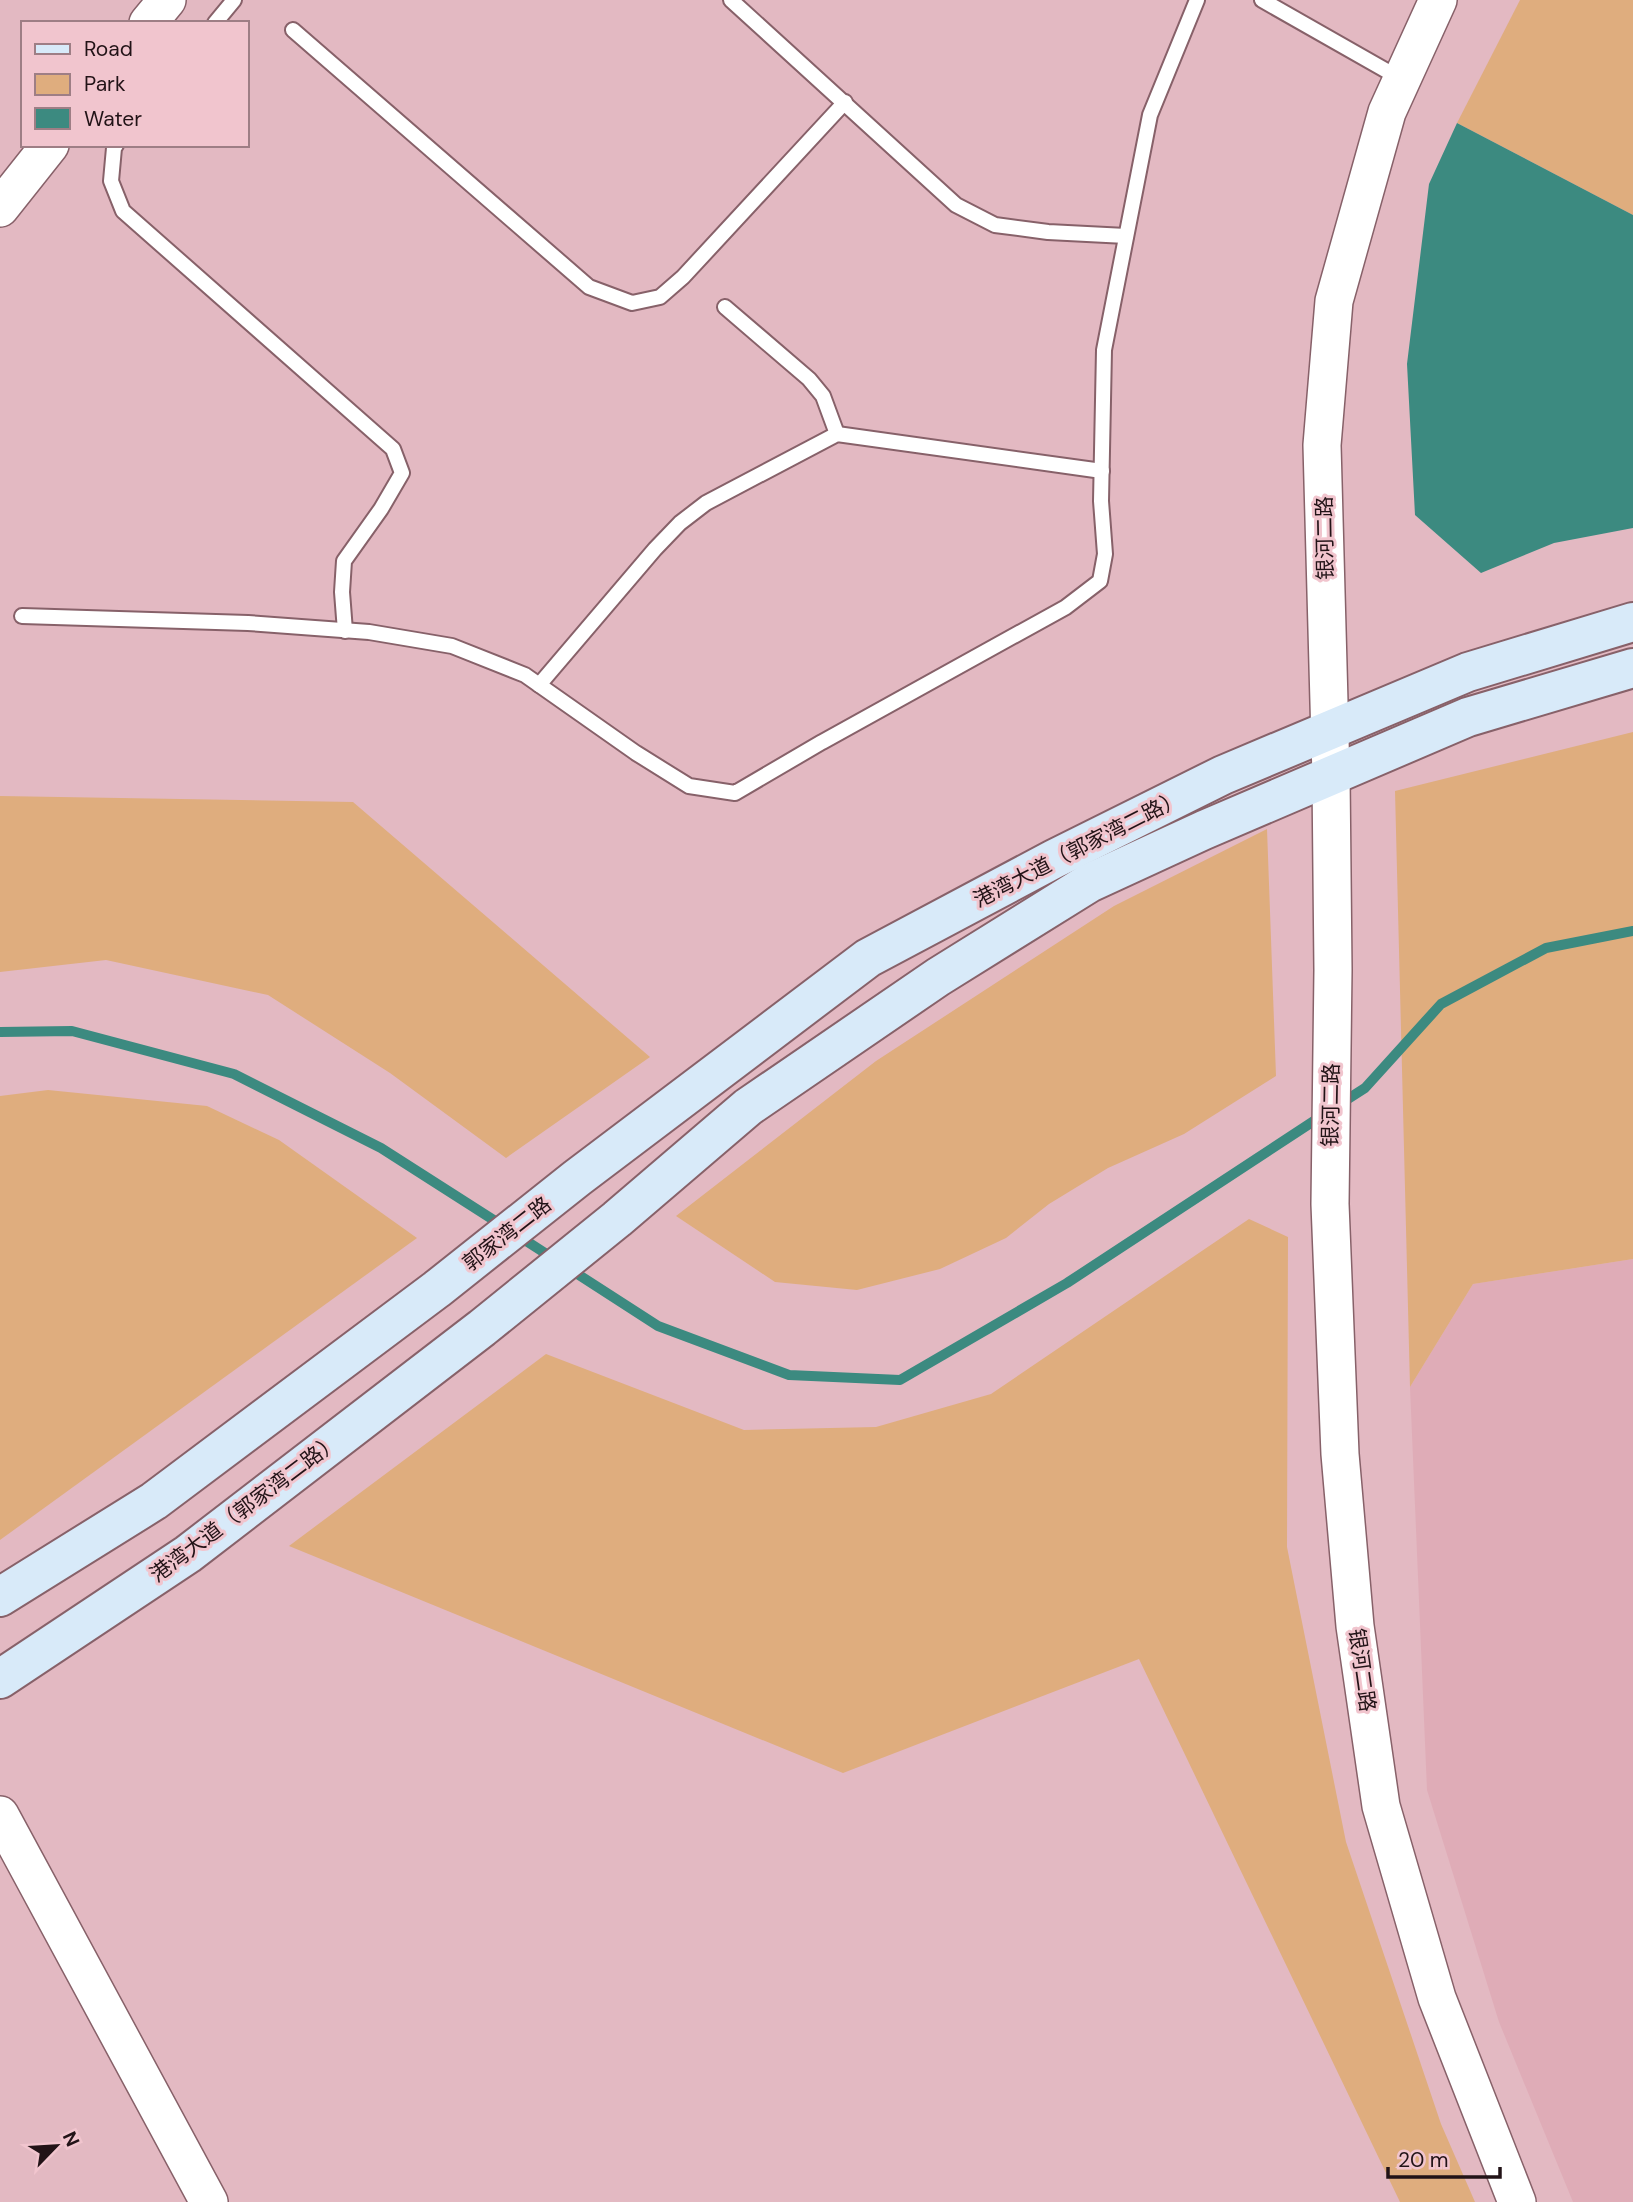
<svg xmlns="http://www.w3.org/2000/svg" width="1633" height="2202" viewBox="0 0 1633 2202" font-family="'DM Sans','Noto Sans SC',sans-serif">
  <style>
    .built { fill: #dfacb7 }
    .green { fill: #dfad7e }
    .water { fill: #3c8a80 }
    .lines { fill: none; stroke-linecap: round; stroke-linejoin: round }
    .stream { stroke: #3c8a80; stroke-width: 10 }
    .service-casing { stroke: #876169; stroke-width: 18 }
    .tertiary-casing { stroke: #876169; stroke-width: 40 }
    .secondary-casing { stroke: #876169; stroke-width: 42 }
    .service { stroke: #fff; stroke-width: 14 }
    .tertiary { stroke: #fff; stroke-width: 37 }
    .secondary { stroke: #d8eaf9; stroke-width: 38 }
    .labels { text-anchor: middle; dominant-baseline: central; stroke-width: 6; stroke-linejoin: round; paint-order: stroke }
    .street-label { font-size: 21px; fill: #221317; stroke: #f1c5ce }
  </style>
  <rect width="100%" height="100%" fill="#e3b9c2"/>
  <path class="built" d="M 1633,1259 L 1633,2202 L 1573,2202 L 1499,2022 L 1427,1790 L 1410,1387 L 1473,1284 Z"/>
  <g class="green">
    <path d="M 1520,0 L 1633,0 L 1633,215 L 1457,123 Z"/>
    <path d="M 1633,732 L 1633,1259 L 1473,1284 L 1410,1387 L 1395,791 Z"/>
    <path d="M 0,796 L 353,802 L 650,1057 L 506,1158 L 390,1073 L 268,995 L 106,960 L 0,972 Z"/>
    <path d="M 1267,829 L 1276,1076 L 1184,1134 L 1108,1168 L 1049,1204 L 1006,1238 L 940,1269 L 857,1290 L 775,1282 L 676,1216 L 876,1061 L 1114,906 Z"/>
    <path d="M 48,1090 L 207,1106 L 279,1140 L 417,1238 L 0,1540 L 0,1096 Z"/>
    <path d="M 1249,1219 L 1288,1237 L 1287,1547 L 1346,1842 L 1441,2124 L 1475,2202 L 1400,2202 L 1139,1659 L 843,1773 L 289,1546 L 546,1354 L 744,1430 L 876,1427 L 991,1394 Z"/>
  </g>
  <path class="water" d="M 1457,123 L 1633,215 L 1633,528 L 1554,543 L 1481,573 L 1415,515 L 1407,364 L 1429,184 Z"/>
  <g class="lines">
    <g class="stream">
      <path d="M 0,1032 L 72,1031 L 234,1074 L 381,1148 L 503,1226"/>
      <path d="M 1340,1104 L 1365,1088 L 1441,1004 L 1546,948 L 1633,931"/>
      <path d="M 517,1235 L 658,1326 L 789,1375 L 900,1380 L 1067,1283 L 1323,1115"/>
    </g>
    <g class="service-casing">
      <g id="service">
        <path d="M 731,0 L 956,205 L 995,225 L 1048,232 L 1126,236"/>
        <path d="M 1262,0 L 1401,79"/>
        <path d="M 215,23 L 234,0"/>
        <path d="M 293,30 L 589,287 L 632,303 L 660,297 L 683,277 L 845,102"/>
        <path d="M 116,145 L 114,148 L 111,181 L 123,211 L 393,449 L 402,473 L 381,509 L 344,561 L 342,592 L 345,631"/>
        <path d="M 725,307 L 809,379 L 823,396 L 837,434"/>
        <path d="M 22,616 L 248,623 L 369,632 L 452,646 L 525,675 L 636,753 L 689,786 L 735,793 L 822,742 L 1066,607 L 1100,581 L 1105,554 L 1101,501 L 1104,350 L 1150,115 L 1197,0"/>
        <path d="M 539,685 L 655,549 L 680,523 L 706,503 L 837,434 L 1102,471"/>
      </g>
    </g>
    <g class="tertiary-casing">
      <g id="tertiary">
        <path d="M 1438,0 L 1387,112 L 1334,301 L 1322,445 L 1331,776 L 1333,970 L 1330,1204 L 1340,1454 L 1355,1626 L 1381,1806 L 1437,1998 L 1517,2202"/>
        <path d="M 148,23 L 167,0"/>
        <path d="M 0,208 L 50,145"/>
        <path d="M 0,1815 L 209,2202"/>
      </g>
    </g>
    <g class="secondary-casing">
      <g id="secondary">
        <path d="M 0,1597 L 154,1501 L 437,1289 L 577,1178 L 868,958 L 1054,859 L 1223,775 L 1468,672 L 1633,622"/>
        <path d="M 0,1679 L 188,1554 L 482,1328 L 617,1219 L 748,1107 L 938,977 L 1089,883 L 1204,830 L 1468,717 L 1633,668"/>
      </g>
    </g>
    <use href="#service" class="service"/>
    <use href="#tertiary" class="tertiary"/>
    <use href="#secondary" class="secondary"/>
  </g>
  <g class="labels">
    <g class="street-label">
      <text transform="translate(1325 538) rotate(-91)">银河二路</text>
      <text transform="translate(1078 849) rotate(-27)">港湾大道（郭家湾二路）</text>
      <text transform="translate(1331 1105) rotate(-89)">银河二路</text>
      <text transform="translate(507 1234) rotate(-38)">郭家湾二路</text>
      <text transform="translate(245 1508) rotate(-37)">港湾大道（郭家湾二路）</text>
      <text transform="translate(1362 1670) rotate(82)">银河二路</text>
    </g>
  </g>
  <rect x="21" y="21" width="228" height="126" fill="#f1c5ce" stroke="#9e7e85" stroke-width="2"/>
  <rect x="35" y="44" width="35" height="10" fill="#d8eaf9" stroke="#9e7e85" stroke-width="2"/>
  <text x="84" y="56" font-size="21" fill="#221317">Road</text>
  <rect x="35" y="74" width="35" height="21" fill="#dfad7e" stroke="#9e7e85" stroke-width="2"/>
  <text x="84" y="91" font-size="21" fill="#221317">Park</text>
  <rect x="35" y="108" width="35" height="21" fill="#3c8a80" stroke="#9e7e85" stroke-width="2"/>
  <text x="84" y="126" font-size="21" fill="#221317">Water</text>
  <g transform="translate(56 2146) rotate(65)" stroke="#f1c5ce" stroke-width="5" paint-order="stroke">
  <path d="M0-5L12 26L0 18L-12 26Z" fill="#221317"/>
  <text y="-10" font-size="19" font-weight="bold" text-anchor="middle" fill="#221317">N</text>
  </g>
  <path d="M1388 2167v10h112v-10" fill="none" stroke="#221317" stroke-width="3.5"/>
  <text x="1398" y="2167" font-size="21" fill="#221317" stroke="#f1c5ce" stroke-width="5" paint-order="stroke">20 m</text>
</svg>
